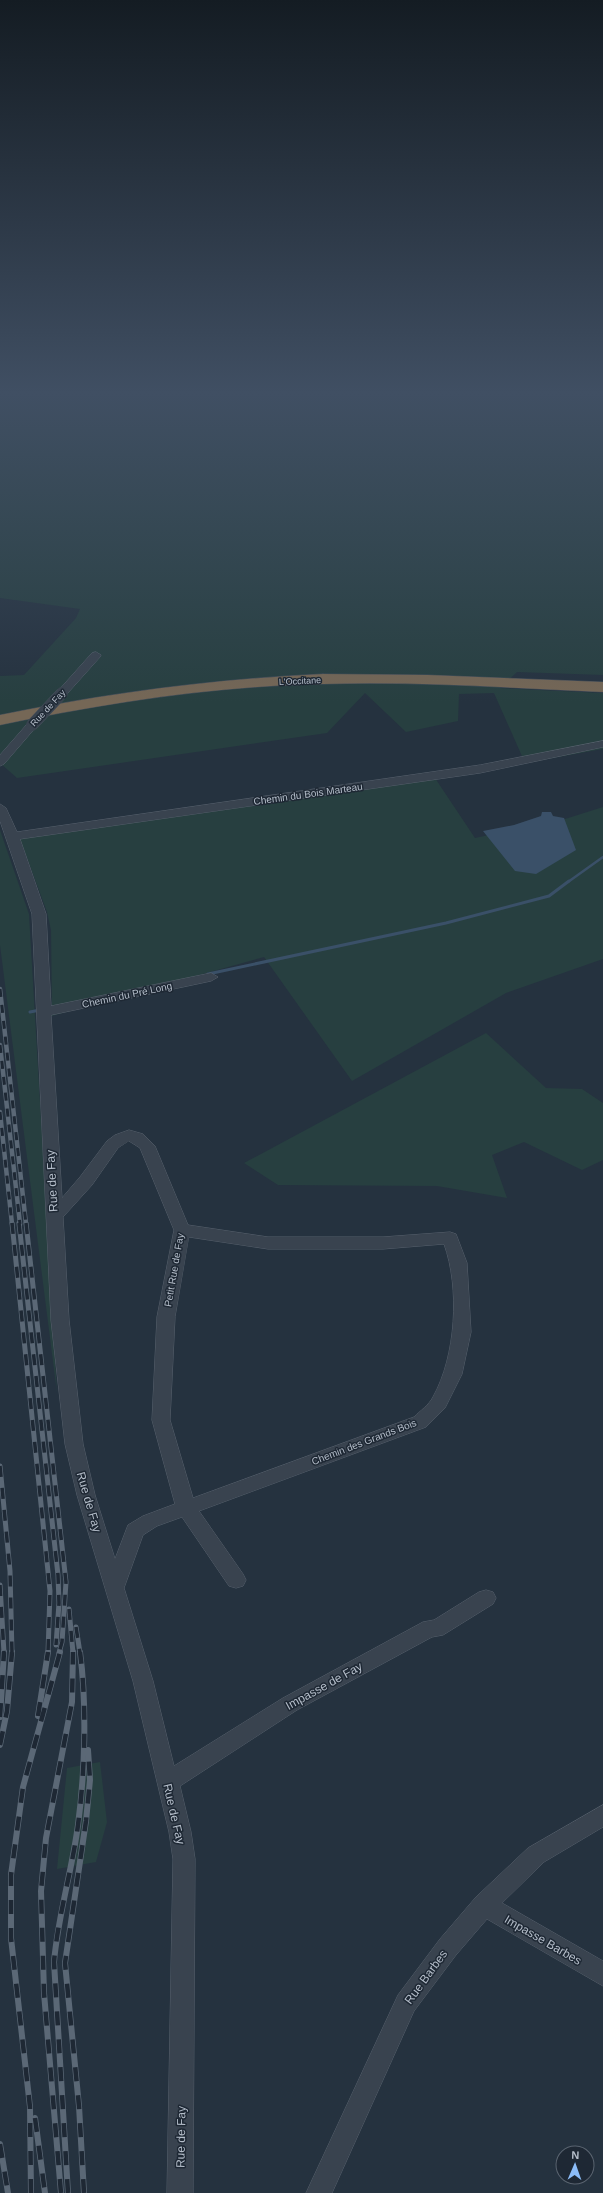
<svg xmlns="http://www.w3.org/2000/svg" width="603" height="2193" viewBox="0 0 603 2193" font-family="Arial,sans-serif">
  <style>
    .green { fill: #273f40 }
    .water { fill: #3a5068 }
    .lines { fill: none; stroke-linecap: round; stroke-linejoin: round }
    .stream-far1 { stroke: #3a5068; stroke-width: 2.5 }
    .stream { stroke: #3a5068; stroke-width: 3 }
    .minor-casing { stroke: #57616d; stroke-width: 1 }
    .highway-casing { stroke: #444e5a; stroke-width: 1 }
    .minor { fill: #39434f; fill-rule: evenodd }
    .highway { fill: #756756; fill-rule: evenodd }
    .rail-far2-casing { stroke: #5b6876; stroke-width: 4.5 }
    .rail-far1-casing { stroke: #5b6876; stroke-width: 5 }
    .rail-casing { stroke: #5b6876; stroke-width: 6 }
    .rail-far2 { stroke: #1e2834; stroke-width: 3; stroke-dasharray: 8; stroke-linecap: butt }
    .rail-far1 { stroke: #1e2834; stroke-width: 3.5; stroke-dasharray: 11; stroke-linecap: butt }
    .rail { stroke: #1e2834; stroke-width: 4.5; stroke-dasharray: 14; stroke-linecap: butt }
    .minor-bridge-casing { stroke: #57616d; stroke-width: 12; stroke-linecap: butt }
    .minor-bridge { stroke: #39434f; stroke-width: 12 }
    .labels { text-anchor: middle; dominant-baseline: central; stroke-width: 3; stroke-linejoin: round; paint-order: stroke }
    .far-street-label { font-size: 9px; fill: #b5beca; stroke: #1e2834 }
    .street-label { font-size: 10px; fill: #b5beca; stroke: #1e2834 }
    .near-street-label { font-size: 12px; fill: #b5beca; stroke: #1e2834 }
  </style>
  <rect width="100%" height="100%" fill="#25323f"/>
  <g class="green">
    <path d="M 0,395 L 603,395 L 603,675 L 517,672 L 500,688 L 603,693 L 603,749 L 525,763 L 494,693 L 459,694 L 458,721 L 406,732 L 365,693 L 327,733 L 17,778 L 0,763 L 0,676 L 24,675 L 76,618 L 80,609 L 0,598 Z"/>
    <path d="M 435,778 L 475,838 L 565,819 L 603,807 L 603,959 L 506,993 L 352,1081 L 264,957 L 52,1016 L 51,930 L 47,912 L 20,839 Z"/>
    <path d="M 0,830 L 29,914 L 57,1393 L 0,945 Z"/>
    <path d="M 486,1033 L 546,1088 L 582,1089 L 603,1103 L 603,1160 L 582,1170 L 524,1142 L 492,1155 L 507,1198 L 437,1186 L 278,1185 L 244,1163 Z"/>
    <path d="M 100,1762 L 107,1822 L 96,1862 L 57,1869 L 67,1768 Z"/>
  </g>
  <path class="water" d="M 542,812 L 551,812 L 553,816 L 564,818 L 576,850 L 536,874 L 515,871 L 483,831 L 514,825 L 541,816 Z"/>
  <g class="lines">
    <path class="stream-far1" d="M 568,882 L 603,857"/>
    <g class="stream">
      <path d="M 208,974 L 446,923 L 549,896 L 569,881"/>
      <path d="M 30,1012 L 40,1010"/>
    </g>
    <g class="minor-casing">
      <g id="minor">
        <path d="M 96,652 L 101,655 L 100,657 L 66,695 L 58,695 L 56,693 L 58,691 L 92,653 Z"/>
        <path d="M 32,722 L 38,725 L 36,727 L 4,764 L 0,766 L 0,755 L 28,723 Z"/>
        <path d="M 603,741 L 603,747 L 480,773 L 20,839 L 46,914 L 51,1006 L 211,973 L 218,977 L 211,981 L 51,1015 L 62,1198 L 80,1177 L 107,1141 L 115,1135 L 129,1130 L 143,1134 L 155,1146 L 188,1225 L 268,1237 L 383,1237 L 450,1232 L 456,1234 L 467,1263 L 471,1332 L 462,1374 L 445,1408 L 426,1427 L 199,1511 L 243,1574 L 246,1580 L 243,1586 L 236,1588 L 229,1586 L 182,1517 L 157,1526 L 143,1535 L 124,1588 L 153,1681 L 174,1766 L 283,1698 L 423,1622 L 434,1620 L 479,1592 L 486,1590 L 493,1592 L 496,1598 L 493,1604 L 443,1635 L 432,1637 L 297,1710 L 180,1786 L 191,1832 L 195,1859 L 193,2193 L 167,2193 L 173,1859 L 169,1832 L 133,1681 L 77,1495 L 65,1444 L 51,1320 L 32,914 L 0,821 L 0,804 L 6,808 L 17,832 L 480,765 ZM 129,1141 L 140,1148 L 174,1230 L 157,1317 L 152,1420 L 175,1504 L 143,1516 L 128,1525 L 115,1559 L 95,1495 L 83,1444 L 69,1320 L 63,1217 L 92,1185 L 118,1148 ZM 189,1237 L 268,1249 L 383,1249 L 444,1244 C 460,1288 456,1356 433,1397 C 429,1405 420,1411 414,1417 L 193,1498 L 170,1420 L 175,1317 Z"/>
        <path d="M 603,1805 L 603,1827 L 544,1862 L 502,1903 L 603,1961 L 603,1986 L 487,1919 L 456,1955 L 414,2011 L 332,2193 L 306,2193 L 398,1995 L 440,1939 L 476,1897 L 528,1848 Z"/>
      </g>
    </g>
    <g class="highway-casing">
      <path id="highway" d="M 323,674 L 428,675 L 603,682 L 603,692 C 510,688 416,681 323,684 C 214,686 106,703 0,725 L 0,715 C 107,693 214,679 323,674 Z"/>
    </g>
    <use href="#minor" class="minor"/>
    <use href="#highway" class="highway"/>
    <g class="rail-far2-casing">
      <g id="rail-far2">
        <path d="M 0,989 L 26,1224"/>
        <path d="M 0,1045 L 20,1224"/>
        <path d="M 0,1112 L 12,1224"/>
      </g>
    </g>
    <g class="rail-far1-casing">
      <g id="rail-far1">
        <path d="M 12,1223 L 50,1591 L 48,1653"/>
        <path d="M 19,1223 L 58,1575 L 59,1603 L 56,1645"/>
        <path d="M 26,1223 L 66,1582 L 62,1642 L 59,1653"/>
        <path d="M 0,1466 L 10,1571 L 12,1653"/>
        <path d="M 0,1585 L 4,1653"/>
        <path d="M 69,1609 L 73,1653"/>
        <path d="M 76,1627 L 80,1653"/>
      </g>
    </g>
    <g class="rail-casing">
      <g id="rail">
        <path d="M 38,1716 L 48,1652"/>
        <path d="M 0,1717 L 4,1652"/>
        <path d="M 0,1745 L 7,1711 L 12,1652"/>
        <path d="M 35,2118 L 45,2193"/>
        <path d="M 0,2144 L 8,2193"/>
        <path d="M 31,2193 L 30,2107 L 11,1938 L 11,1875 L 23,1787 L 60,1652"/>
        <path d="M 61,2193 L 44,1993 L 41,1891 L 46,1838 L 72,1702 L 73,1652"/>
        <path d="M 68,2193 L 54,1962 C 58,1915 72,1871 78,1825 C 85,1772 87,1705 80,1652"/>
        <path d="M 84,2193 L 79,2106 L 65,1963 L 86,1821 L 90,1780 L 88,1750"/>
      </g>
    </g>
    <use href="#rail-far2" class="rail-far2"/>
    <use href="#rail-far1" class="rail-far1"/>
    <use href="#rail" class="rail"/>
    <g class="minor-bridge-casing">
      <path id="minor-bridge" d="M 32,725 L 62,693"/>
    </g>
    <use href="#minor-bridge" class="minor-bridge"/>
  </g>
  <linearGradient id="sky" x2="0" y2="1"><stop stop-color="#141c23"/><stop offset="0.56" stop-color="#404f63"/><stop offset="1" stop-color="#404f63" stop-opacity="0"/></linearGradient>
  <rect width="603" height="702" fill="url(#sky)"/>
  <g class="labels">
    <g class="far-street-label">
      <text transform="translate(300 681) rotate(-3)">L'Occitane</text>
      <text transform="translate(48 708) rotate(-47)">Rue de Fay</text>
    </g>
    <g class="street-label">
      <text transform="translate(308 794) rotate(-8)">Chemin du Bois Marteau</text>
      <text transform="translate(127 995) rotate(-12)">Chemin du Pré Long</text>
      <text transform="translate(174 1270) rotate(-80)">Petit Rue de Fay</text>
      <text transform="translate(364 1442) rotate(-21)">Chemin des Grands Bois</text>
    </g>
    <g class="near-street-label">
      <text transform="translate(52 1181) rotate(-93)">Rue de Fay</text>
      <text transform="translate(89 1502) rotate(74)">Rue de Fay</text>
      <text transform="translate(324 1686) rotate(-29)">Impasse de Fay</text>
      <text transform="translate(174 1814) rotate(77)">Rue de Fay</text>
      <text transform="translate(543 1940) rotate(30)">Impasse Barbes</text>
      <text transform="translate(426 1977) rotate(-54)">Rue Barbes</text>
      <text transform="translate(181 2137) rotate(-89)">Rue de Fay</text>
    </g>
  </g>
  <g transform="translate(575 2165) rotate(2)"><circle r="19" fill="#1e2834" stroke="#5a6470"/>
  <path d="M0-3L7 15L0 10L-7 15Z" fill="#8cbdf8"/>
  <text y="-6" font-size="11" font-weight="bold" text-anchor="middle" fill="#b5beca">N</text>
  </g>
</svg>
